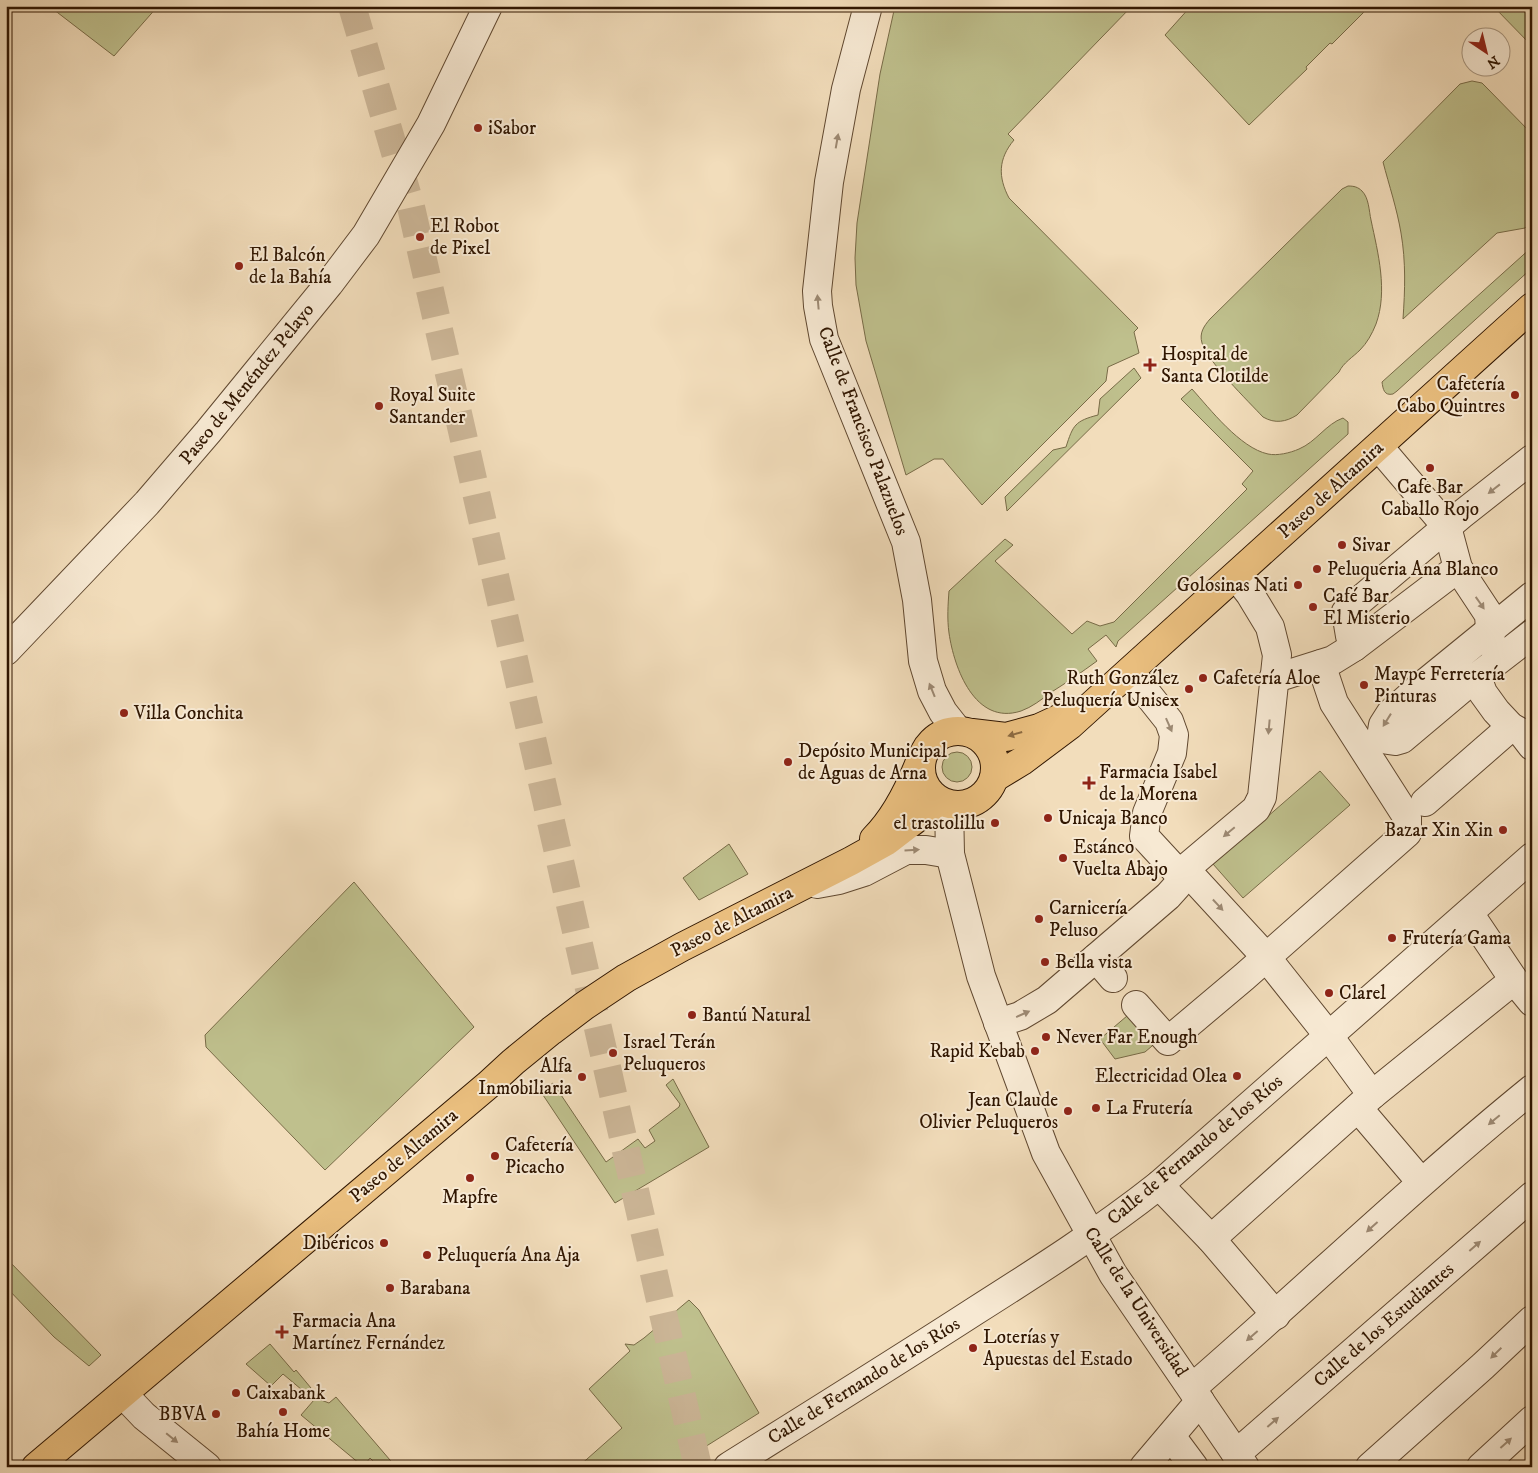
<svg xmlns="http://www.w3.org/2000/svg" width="1538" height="1473" viewBox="0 0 1538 1473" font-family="'IM FELL DW Pica',serif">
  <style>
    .green { fill: #bfc08d; stroke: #786b47 }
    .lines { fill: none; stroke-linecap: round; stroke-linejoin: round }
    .major-tunnel { stroke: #cbb596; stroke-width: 28; stroke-dasharray: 28 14; stroke-linecap: butt }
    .minor-casing { stroke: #604830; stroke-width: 30 }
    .major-casing { stroke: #301601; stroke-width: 30 }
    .minor { stroke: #f7e9d3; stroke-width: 28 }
    .major { stroke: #e9be7e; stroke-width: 28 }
    .oneway { fill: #9d8a74 }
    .oneway2 { fill: #8c6a40 }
    .poi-dot { fill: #8f2418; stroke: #f7e9d3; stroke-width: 2 }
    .labels { text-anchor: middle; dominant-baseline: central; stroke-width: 4; stroke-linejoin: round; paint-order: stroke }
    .poi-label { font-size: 19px; fill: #301601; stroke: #f7e9d3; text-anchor: start }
    .street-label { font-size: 19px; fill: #301601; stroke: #f7e9d3 }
  </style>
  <rect width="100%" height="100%" fill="#f2ddbb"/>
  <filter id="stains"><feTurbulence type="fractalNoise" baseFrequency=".004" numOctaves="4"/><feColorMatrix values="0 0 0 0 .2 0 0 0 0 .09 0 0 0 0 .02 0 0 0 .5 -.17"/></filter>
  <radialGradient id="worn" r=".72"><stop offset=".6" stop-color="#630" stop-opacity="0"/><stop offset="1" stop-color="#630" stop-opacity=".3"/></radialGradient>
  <g class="green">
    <path d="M 49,6 L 158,6 L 114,56 Z"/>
    <path d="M 895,6 L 1132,6 L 1008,134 L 1014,140 C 998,159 998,177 1009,198 L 1138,328 L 1134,332 L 1139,353 L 1108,367 L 1106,381 L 982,505 L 943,459 L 934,459 L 906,475 L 866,341 L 856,285 L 855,258 L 857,223 L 880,74 Z"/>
    <path d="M 1191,6 L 1370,6 L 1332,44 L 1330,43 L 1306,67 L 1307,69 L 1249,125 L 1165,35 Z"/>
    <path d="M 1493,6 L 1532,6 L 1532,46 Z"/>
    <path d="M 1472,81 L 1482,83 L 1486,87 L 1532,134 L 1532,221 L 1525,228 L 1497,233 L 1403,319 C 1405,290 1406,262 1401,233 C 1397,209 1389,185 1383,162 L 1460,84 Z"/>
    <path d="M 1348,186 C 1354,186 1358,187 1362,191 C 1369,198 1369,211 1371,220 C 1378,253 1388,291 1376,324 C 1372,334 1367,343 1360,350 C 1353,357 1343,363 1339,372 L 1297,415 C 1286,422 1275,424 1263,417 C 1249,402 1207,361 1202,343 C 1199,333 1204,326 1210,319 L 1342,189 Z"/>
    <path d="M 1532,247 L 1532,268 L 1397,391 L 1393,394 C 1384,396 1383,389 1382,382 Z"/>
    <path d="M 1134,368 L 1141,378 L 1007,511 L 1005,497 L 1053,450 L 1066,447 C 1073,425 1075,421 1098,415 L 1100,399 Z"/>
    <path d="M 1192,389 C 1210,409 1240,448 1268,454 C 1277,456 1290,453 1299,449 C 1316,442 1326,424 1343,418 L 1348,422 L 1348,434 L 1118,641 L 1116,647 L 1106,635 L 1088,649 L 1097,661 C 1082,672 1066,683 1050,693 C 1041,700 1032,707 1021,711 C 975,726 954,668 949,633 C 947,619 948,604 949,591 L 1005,539 L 1013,545 L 995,561 L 1072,634 L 1087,621 L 1100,626 L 1114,622 L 1247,489 L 1242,484 L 1253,471 L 1181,399 Z"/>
    <circle cx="957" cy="767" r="15"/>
    <path d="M 1320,771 L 1350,805 L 1243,898 L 1213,864 Z"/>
    <path d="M 729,844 L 748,874 L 699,900 L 683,878 Z"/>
    <path d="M 354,882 L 474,1027 L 325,1170 L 206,1047 L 205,1035 Z"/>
    <path d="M 1134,1010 L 1159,1040 L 1145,1052 L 1115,1059 L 1100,1039 Z"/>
    <path d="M 673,1079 L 709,1147 L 615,1203 L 541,1092 L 553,1083 L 606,1162 L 638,1139 L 645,1148 L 655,1141 L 649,1130 L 679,1107 L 680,1104 L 666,1085 Z"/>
    <path d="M 6,1258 L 101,1355 L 89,1366 L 54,1337 L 6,1287 Z"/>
    <path d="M 689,1300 L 699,1310 L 759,1413 L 673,1467 L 578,1467 L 622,1428 L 589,1389 L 630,1351 L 625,1344 L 634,1345 L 644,1338 Z"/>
    <path d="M 270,1344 L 294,1372 L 296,1370 L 321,1400 L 329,1403 L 336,1397 L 396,1467 L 379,1467 L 370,1458 L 363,1467 L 358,1467 L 360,1464 L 301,1415 L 314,1400 L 283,1374 L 271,1386 L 246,1364 Z"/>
  </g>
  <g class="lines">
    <path class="major-tunnel" d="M 352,6 L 411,207 L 698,1467"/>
    <g class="minor-casing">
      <g id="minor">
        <path d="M 868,6 L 846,89 L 829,182 L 817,291 L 818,306 L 824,339 L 906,542 L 917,600 L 923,661 L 932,691 L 943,712 L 958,731"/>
        <path d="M 1379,447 L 1447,527 L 1458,568 L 1489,615 L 1491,644"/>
        <path d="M 1532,596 L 1419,688 L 1390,714 L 1383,725 L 1382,731 L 1388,740 L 1395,741 L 1402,739 L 1465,686 L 1532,634"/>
        <path d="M 1354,647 L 1350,636 L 1346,612 L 1461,515 L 1532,459"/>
        <path d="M 6,651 L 147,503 L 208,432 L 329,284 L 366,235 L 431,124 L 488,6"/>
        <path d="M 1130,672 L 1169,721 L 1174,735 L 1172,753 L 1147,813 L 1144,836 L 1180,875"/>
        <path d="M 1477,677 L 1483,693 L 1496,711 L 1511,727 L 1522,733 L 1532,746"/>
        <path d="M 1273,679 L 1333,660 L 1354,647 L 1458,568"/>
        <path d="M 1425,802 L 1511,727"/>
        <path d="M 949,805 L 950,854 L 981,976 L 1046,1153 L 1113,1274 L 1245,1467"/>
        <path d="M 1185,869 L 1266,957 L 1328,1035 L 1372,1095"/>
        <path d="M 817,884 L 839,880 L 864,872 L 906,850 L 926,850 L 950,854"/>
        <path d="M 1469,913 L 1514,980 L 1532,1002"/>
        <path d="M 1096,958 L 1113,978"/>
        <path d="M 1136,1005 L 1168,1041 L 1244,977 L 1407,833 L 1407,817 L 1334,703 L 1321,664"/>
        <path d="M 998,1023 L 1020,1016 L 1047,1000 L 1168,896 L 1177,886 L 1180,875 L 1185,869 L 1256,809 L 1262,797 L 1277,655 L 1270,627 L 1250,594 L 1236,576"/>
        <path d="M 1358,1108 L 1421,1182"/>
        <path d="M 1159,1185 L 1211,1239 L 1276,1315"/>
        <path d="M 1211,1239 L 1372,1095 L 1514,980"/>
        <path d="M 1192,1388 C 1306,1289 1415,1184 1532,1089"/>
        <path d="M 123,1394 L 144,1416 L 207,1467"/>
        <path d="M 1171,1436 L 1194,1467"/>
        <path d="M 1236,1454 L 1532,1196"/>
        <path d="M 728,1467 C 811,1415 893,1364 975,1311 C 1038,1271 1101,1231 1159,1185 L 1532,857"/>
        <path d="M 1144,1467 L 1200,1401"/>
        <path d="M 1370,1467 L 1483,1366 L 1532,1320"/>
        <path d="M 1481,1467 L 1532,1420"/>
      </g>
    </g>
    <g class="major-casing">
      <g id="major">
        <circle cx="958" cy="768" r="37"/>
        <path d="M 972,733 L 1006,737 L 1039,728 L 1067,715"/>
        <path d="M 994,778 L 1022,761 L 1070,725 L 1532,307"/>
        <path d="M 874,839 C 896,817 910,788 921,759"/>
        <path d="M 36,1467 L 488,1085 L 513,1062 L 551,1031 L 584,1006 L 626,978 L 682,947 L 851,861 L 887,841 L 939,801"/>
      </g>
    </g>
    <use href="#minor" class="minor"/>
    <use href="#major" class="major"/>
  </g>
  <defs><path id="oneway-solid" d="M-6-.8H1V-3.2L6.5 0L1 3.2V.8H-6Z" transform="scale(1.25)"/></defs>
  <g class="oneway">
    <use href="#oneway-solid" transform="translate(837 141) rotate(-80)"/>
    <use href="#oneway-solid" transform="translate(818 302) rotate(-95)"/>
    <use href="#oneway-solid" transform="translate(1494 489) rotate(142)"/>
    <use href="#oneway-solid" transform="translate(1480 603) rotate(55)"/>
    <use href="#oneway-solid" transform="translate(932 690) rotate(-112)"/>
    <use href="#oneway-solid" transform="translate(1387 720) rotate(122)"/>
    <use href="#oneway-solid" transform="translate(1169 725) rotate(66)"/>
    <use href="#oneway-solid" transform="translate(1269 727) rotate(95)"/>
    <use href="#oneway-solid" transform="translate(1229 832) rotate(140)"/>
    <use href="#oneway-solid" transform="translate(912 850) rotate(-4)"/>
    <use href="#oneway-solid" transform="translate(1218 905) rotate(47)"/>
    <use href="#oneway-solid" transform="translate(1023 1014) rotate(-24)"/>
    <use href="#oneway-solid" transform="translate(1494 1120) rotate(140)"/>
    <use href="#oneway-solid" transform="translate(1372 1227) rotate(138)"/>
    <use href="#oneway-solid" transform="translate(1475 1246) rotate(-41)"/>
    <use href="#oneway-solid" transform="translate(1252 1336) rotate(139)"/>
    <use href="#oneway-solid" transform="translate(1496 1353) rotate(136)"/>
    <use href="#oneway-solid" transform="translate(1273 1422) rotate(-41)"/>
    <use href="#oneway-solid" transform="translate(172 1438) rotate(39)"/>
    <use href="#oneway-solid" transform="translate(1506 1443) rotate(-42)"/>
  </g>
  <use class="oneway2" href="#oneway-solid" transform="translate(1015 734) rotate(164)"/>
  <g class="poi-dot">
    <circle cx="478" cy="128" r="5"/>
    <circle cx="420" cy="237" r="5"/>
    <circle cx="239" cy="266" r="5"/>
    <path d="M1147.5 357.5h5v5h5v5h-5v5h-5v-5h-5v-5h5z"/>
    <circle cx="1515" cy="395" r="5"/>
    <circle cx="379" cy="406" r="5"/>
    <circle cx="1430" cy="468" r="5"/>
    <circle cx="1342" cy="545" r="5"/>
    <circle cx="1317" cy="569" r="5"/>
    <circle cx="1298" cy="585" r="5"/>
    <circle cx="1313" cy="607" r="5"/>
    <circle cx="1203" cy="678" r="5"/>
    <circle cx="1364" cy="685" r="5"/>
    <circle cx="1189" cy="689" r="5"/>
    <circle cx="124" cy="713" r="5"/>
    <circle cx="788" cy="762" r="5"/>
    <path d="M1086.5 775.5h5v5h5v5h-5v5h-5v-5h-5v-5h5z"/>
    <circle cx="1048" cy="818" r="5"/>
    <circle cx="995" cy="823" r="5"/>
    <circle cx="1503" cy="830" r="5"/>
    <circle cx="1063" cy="858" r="5"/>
    <circle cx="1039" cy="919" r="5"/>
    <circle cx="1392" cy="938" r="5"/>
    <circle cx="1045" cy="962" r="5"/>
    <circle cx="1329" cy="993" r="5"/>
    <circle cx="692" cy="1015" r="5"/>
    <circle cx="1046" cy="1037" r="5"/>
    <circle cx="1035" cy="1051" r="5"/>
    <circle cx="613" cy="1053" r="5"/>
    <circle cx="1237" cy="1076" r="5"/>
    <circle cx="582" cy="1077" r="5"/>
    <circle cx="1096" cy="1108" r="5"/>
    <circle cx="1068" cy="1111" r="5"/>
    <circle cx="495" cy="1156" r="5"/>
    <circle cx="470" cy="1178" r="5"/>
    <circle cx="384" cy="1243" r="5"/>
    <circle cx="427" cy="1255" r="5"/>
    <circle cx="390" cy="1288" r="5"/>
    <path d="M279.5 1324.5h5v5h5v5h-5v5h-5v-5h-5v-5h5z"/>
    <circle cx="973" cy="1348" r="5"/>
    <circle cx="236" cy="1393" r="5"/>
    <circle cx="283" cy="1412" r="5"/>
    <circle cx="216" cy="1414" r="5"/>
  </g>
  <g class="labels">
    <g class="poi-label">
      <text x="488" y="128">iSabor</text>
      <text x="430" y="226">El Robot<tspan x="430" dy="22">de Pixel</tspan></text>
      <text x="249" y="255">El Balcón<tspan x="249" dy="22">de la Bahía</tspan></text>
      <text x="1161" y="354">Hospital de<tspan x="1161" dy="22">Santa Clotilde</tspan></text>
      <text x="1505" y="384" text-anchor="end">Cafetería<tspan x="1505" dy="22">Cabo Quintres</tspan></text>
      <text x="389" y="395">Royal Suite<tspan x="389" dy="22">Santander</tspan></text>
      <text x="1430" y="487" text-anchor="middle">Cafe Bar<tspan x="1430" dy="22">Caballo Rojo</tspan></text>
      <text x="1352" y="545">Sivar</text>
      <text x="1327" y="569">Peluqueria Ana Blanco</text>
      <text x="1288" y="585" text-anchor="end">Golosinas Nati</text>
      <text x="1323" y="596">Café Bar<tspan x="1323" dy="22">El Misterio</tspan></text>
      <text x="1374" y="674">Maype Ferretería<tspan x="1374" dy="22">Pinturas</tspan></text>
      <text x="1179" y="678" text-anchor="end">Ruth González<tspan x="1179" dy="22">Peluquería Unisex</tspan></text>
      <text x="1213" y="678">Cafetería Aloe</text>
      <text x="134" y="713">Villa Conchita</text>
      <text x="798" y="751">Depósito Municipal<tspan x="798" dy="22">de Aguas de Arna</tspan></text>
      <text x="1099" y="772">Farmacia Isabel<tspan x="1099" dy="22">de la Morena</tspan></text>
      <text x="1058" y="818">Unicaja Banco</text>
      <text x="985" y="823" text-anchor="end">el trastolillu</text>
      <text x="1493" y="830" text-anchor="end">Bazar Xin Xin</text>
      <text x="1073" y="847">Estánco<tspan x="1073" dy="22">Vuelta Abajo</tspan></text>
      <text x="1049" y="908">Carnicería<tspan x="1049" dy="22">Peluso</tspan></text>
      <text x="1402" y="938">Frutería Gama</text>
      <text x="1055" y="962">Bella vista</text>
      <text x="1339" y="993">Clarel</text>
      <text x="702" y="1015">Bantú Natural</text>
      <text x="1056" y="1037">Never Far Enough</text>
      <text x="623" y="1042">Israel Terán<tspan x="623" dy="22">Peluqueros</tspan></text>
      <text x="1025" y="1051" text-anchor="end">Rapid Kebab</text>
      <text x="572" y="1066" text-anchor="end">Alfa<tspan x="572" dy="22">Inmobiliaria</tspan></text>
      <text x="1227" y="1076" text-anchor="end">Electricidad Olea</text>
      <text x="1058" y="1100" text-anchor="end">Jean Claude<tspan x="1058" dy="22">Olivier Peluqueros</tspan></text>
      <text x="1106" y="1108">La Frutería</text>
      <text x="505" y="1145">Cafetería<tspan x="505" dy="22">Picacho</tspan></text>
      <text x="470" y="1197" text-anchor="middle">Mapfre</text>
      <text x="374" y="1243" text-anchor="end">Dibéricos</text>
      <text x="437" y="1255">Peluquería Ana Aja</text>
      <text x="400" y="1288">Barabana</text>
      <text x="292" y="1321">Farmacia Ana<tspan x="292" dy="22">Martínez Fernández</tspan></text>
      <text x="983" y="1337">Loterías y<tspan x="983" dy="22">Apuestas del Estado</tspan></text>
      <text x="246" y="1393">Caixabank</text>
      <text x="206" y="1414" text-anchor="end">BBVA</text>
      <text x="283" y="1431" text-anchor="middle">Bahía Home</text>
    </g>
    <g class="street-label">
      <text transform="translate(247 384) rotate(-51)">Paseo de Menéndez Pelayo</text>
      <text transform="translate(863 431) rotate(69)">Calle de Francisco Palazuelos</text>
      <text transform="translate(1331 490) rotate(-42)">Paseo de Altamira</text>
      <text transform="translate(732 922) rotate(-27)">Paseo de Altamira</text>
      <text transform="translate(1195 1150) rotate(-40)">Calle de Fernando de los Ríos</text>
      <text transform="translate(404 1156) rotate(-40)">Paseo de Altamira</text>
      <text transform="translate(1136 1302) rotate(57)">Calle de la Universidad</text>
      <text transform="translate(1384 1325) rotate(-41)">Calle de los Estudiantes</text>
      <text transform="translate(864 1381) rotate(-32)">Calle de Fernando de los Ríos</text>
    </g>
  </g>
  <rect width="1538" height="1473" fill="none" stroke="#f2ddbb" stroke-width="25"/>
  <rect x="8" y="8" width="1523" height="1458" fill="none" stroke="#301601" stroke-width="2.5"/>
  <rect x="12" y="12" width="1513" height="1448" fill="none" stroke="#301601"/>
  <g transform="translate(1486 52) rotate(145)"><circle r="24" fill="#f7e9d3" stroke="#a7957f"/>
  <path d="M0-4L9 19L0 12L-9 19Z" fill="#8f2418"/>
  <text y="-8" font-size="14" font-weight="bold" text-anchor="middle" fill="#301601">N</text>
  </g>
  <rect width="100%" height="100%" filter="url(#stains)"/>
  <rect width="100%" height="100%" fill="url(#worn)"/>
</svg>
